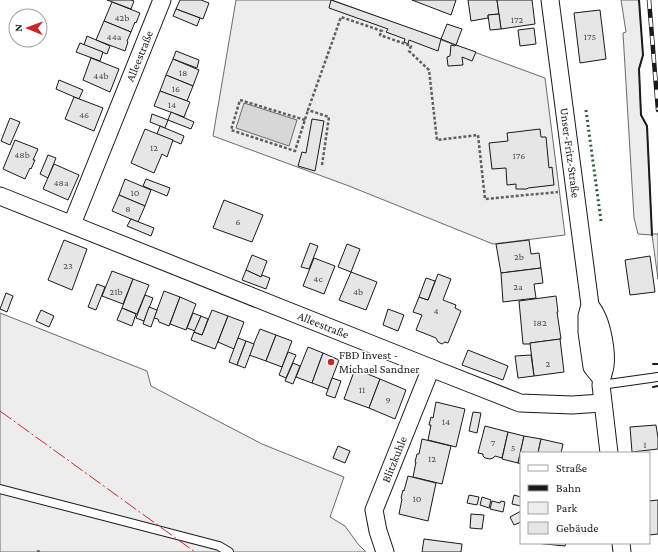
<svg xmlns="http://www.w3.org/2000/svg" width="658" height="552" viewBox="0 0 658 552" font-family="'Crimson Pro',serif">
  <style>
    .green { fill: #ededed; stroke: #6a6a6a }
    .water { fill: #d7d7d7; stroke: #6a6a6a }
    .building { fill: #e6e6e6; stroke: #1a1a1a }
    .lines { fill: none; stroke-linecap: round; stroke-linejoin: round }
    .lane-casing { stroke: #1a1a1a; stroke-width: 10 }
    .street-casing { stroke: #1a1a1a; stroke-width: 19 }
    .path { stroke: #5f5f5f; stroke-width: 2.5; stroke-dasharray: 3 2; stroke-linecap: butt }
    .lane { stroke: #fff; stroke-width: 8 }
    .street { stroke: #fff; stroke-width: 17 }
    .rail-casing { stroke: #1a1a1a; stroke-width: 4.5 }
    .rail { stroke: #fff; stroke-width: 3; stroke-dasharray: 9; stroke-linecap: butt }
    .hedge { stroke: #2b5a34; stroke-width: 3; stroke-dasharray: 2 3; stroke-linecap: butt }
    .wall { stroke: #1a1a1a; stroke-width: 2 }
    .power { stroke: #c62828; stroke-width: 1; stroke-dasharray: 14 3 2 3; stroke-linecap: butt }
    .poi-dot { fill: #c62828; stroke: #fff; stroke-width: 1.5 }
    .labels { text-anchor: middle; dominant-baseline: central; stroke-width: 3; stroke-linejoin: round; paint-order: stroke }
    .number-label { font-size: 10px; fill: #4d4d4d }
    .street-label { font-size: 12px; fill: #1a1a1a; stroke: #fff }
    .poi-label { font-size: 12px; fill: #1a1a1a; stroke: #fff; text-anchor: start }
  </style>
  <rect width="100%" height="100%" fill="#fff"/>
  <g class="green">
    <path d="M 236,0 L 332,0 L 545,78 L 565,235 L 493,244 L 349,186 L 213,136 Z"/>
    <path d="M 621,0 L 639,0 L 643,55 L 639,69 L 641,115 L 647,126 L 652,234 L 658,234 L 658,279 L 652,235 L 638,234 L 634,218 L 623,33 L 626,32 Z"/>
    <path d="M 0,313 L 147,371 L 151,386 L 262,444 L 344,477 L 330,517 L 345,526 L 358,544 L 366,552 L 0,552 Z"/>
  </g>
  <path class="water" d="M 244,103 L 297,120 L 289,146 L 236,128 Z"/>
  <g class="building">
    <path d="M 107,0 L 131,0 L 134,1 L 131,9 Z"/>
    <path d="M 180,0 L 201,0 L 209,3 L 203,19 L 176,9 Z"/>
    <path d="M 331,0 L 441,39 L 438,51 L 409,40 L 408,44 L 404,42 L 405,39 L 386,32 L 388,29 L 329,8 Z"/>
    <path d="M 412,0 L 456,0 L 451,15 Z"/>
    <path d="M 468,0 L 497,0 L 499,14 L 488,15 L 488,18 L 471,21 Z"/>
    <path d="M 497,0 L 532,0 L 535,24 L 501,29 Z"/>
    <path d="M 112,2 L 140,13 L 136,23 L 135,22 L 131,32 L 104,21 Z"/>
    <path d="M 176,9 L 200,18 L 197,26 L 173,16 Z"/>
    <path d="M 600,10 L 606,59 L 580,63 L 574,13 Z"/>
    <path d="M 499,14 L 501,29 L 490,30 L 488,15 Z"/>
    <path d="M 104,21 L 131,32 L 127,41 L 128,42 L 125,51 L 96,40 Z"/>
    <path d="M 447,24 L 462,29 L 456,45 L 441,39 Z"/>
    <path d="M 534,28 L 536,44 L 520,46 L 518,30 Z"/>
    <path d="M 87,36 L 110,46 L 107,54 L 84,45 Z"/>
    <path d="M 80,43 L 103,52 L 100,61 L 76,52 Z"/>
    <path d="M 451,45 L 455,46 L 456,45 L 476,52 L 472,61 L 462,57 L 463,65 L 448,66 L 447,57 L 450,56 Z"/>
    <path d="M 176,51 L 199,60 L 197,68 L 173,59 Z"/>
    <path d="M 91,58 L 119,69 L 110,92 L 83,80 Z"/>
    <path d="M 173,59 L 199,70 L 193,86 L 166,75 Z"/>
    <path d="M 166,75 L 193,86 L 187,101 L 160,91 Z"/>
    <path d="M 59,80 L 83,90 L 79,99 L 56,89 Z"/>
    <path d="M 160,91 L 190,102 L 184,117 L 154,106 Z"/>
    <path d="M 74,97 L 103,108 L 94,131 L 65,119 Z"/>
    <path d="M 171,112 L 194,122 L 191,129 L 168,120 Z"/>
    <path d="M 152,114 L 168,120 L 165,128 L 150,122 Z"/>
    <path d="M 10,118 L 20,122 L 10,145 L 1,141 Z"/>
    <path d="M 312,119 L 324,121 L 315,171 L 298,166 L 302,152 L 306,153 Z"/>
    <path d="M 160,126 L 184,136 L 181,144 L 157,134 Z"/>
    <path d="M 145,129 L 173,140 L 167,157 L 162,154 L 154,173 L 131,163 Z"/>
    <path d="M 540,129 L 541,137 L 546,137 L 549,168 L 552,167 L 554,185 L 528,188 L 527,189 L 516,189 L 516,184 L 507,185 L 506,168 L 492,169 L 489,143 L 508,141 L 507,133 Z"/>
    <path d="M 15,140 L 38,149 L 33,160 L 35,160 L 31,169 L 30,168 L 25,179 L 3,169 Z"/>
    <path d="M 48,155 L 56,158 L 48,178 L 40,174 Z"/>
    <path d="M 54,164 L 79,175 L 68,200 L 43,189 Z"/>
    <path d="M 125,179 L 151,190 L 145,206 L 119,195 Z"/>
    <path d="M 146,179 L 170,188 L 167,196 L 143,186 Z"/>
    <path d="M 119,195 L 145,206 L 138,222 L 112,211 Z"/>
    <path d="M 224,200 L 263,215 L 252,242 L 213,228 Z"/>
    <path d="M 131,219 L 154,228 L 151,236 L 127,226 Z"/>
    <path d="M 64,240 L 87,249 L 72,290 L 48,280 Z"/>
    <path d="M 529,240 L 531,254 L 539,253 L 541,268 L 501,273 L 496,244 Z"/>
    <path d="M 310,243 L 318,246 L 309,269 L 301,267 Z"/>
    <path d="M 347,244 L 360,249 L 351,272 L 338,267 Z"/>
    <path d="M 252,255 L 267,261 L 261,277 L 246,270 Z"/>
    <path d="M 650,256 L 655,292 L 630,295 L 625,260 Z"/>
    <path d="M 314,258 L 335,266 L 324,294 L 303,286 Z"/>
    <path d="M 541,268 L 543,283 L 534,284 L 536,298 L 503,302 L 501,273 Z"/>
    <path d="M 246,270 L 261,277 L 262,275 L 270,278 L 266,289 L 242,280 Z"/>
    <path d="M 112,271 L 133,279 L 123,304 L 102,296 Z"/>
    <path d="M 351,272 L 377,282 L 366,310 L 339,300 Z"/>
    <path d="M 438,274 L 451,279 L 443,300 L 456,305 L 455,308 L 461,311 L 448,343 L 445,342 L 442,344 L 438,342 L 436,338 L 416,330 L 422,315 L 413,312 L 419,297 L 428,300 Z"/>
    <path d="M 426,278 L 435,281 L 428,300 L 419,297 Z"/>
    <path d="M 133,279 L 149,285 L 137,314 L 122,308 Z"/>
    <path d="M 97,284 L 105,287 L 96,310 L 88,307 Z"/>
    <path d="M 164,291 L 180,297 L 169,326 L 159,322 L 158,319 L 154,318 Z"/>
    <path d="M 6,293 L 13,296 L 7,312 L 0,309 Z"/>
    <path d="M 145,295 L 153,298 L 144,321 L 136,318 Z"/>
    <path d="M 556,296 L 558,312 L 557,312 L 561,339 L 530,343 L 530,344 L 523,344 L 519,301 Z"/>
    <path d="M 180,297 L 196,304 L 186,330 L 170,324 Z"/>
    <path d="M 149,307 L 157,310 L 151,327 L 143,324 Z"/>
    <path d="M 122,308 L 136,314 L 132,326 L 117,320 Z"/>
    <path d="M 388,309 L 404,315 L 398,331 L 383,325 Z"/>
    <path d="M 41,310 L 54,316 L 49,327 L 36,321 Z"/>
    <path d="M 212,310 L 228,316 L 215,349 L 191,340 L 194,332 L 202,335 Z"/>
    <path d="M 193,313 L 201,316 L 195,331 L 187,328 Z"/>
    <path d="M 201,316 L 208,319 L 202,335 L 194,332 Z"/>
    <path d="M 228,316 L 244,322 L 234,349 L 218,342 Z"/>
    <path d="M 260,329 L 276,335 L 266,361 L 249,355 Z"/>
    <path d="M 276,335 L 292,341 L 282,367 L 266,361 Z"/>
    <path d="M 238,338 L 246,341 L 237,365 L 229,362 Z"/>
    <path d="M 560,339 L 564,372 L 534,376 L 530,343 Z"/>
    <path d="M 246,341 L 254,344 L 245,368 L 237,365 Z"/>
    <path d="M 308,347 L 323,353 L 312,383 L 296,377 Z"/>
    <path d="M 468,350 L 508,366 L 503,380 L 462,365 Z"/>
    <path d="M 288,352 L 296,355 L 286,378 L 279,375 Z"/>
    <path d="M 323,353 L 339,360 L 328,389 L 312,383 Z"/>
    <path d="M 531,355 L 534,376 L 518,378 L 515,356 Z"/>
    <path d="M 293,363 L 300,366 L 293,384 L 285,381 Z"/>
    <path d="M 355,369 L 380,379 L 369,408 L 344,399 Z"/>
    <path d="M 332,378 L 341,381 L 335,398 L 326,395 Z"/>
    <path d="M 380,379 L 406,390 L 395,419 L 369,408 Z"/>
    <path d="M 436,402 L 465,409 L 456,447 L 428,440 L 431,425 L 429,425 L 431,417 L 433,418 Z"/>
    <path d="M 473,412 L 481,413 L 477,433 L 469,431 Z"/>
    <path d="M 656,425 L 658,438 L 658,449 L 632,452 L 630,427 Z"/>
    <path d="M 485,426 L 508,432 L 502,458 L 495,456 L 493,458 L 490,459 L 485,458 L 483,456 L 483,454 L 478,453 Z"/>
    <path d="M 508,432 L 524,436 L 518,463 L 502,459 Z"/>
    <path d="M 524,436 L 541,439 L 538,453 L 521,453 L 521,464 L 518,463 Z"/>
    <path d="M 422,439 L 451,446 L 442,484 L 413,477 L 416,462 L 415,462 L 417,454 L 419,454 Z"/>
    <path d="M 541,439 L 563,444 L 561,453 L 538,453 Z"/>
    <path d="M 338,446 L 350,451 L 345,463 L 333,458 Z"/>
    <path d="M 408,476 L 436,483 L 428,521 L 399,514 L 402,499 L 401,498 L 403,490 L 404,491 Z"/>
    <path d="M 469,495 L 479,497 L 477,505 L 467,503 Z"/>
    <path d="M 514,495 L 521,497 L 521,506 L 512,504 Z"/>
    <path d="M 482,497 L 491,500 L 489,508 L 480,505 Z"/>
    <path d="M 658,500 L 658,534 L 649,535 L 649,501 Z"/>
    <path d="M 492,501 L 500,503 L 501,501 L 505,502 L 503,512 L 490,509 Z"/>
    <path d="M 521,511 L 521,522 L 514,525 L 510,517 Z"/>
    <path d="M 471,514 L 484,515 L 482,529 L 470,528 Z"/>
    <path d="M 424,539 L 462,544 L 461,552 L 422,552 Z"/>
    <path d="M 535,543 L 566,543 L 565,546 Z"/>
  </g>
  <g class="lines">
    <g class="lane-casing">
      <g id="lane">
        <path d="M 601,385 L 658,377"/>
        <path d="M 0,489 L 219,546 L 229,552"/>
      </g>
    </g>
    <g class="street-casing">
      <g id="street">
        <path id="s1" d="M 550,0 L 590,305 L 587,316 L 587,332 L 592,367 L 601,378"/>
        <path id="s2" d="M 0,196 L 431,368 L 520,403 L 572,405 L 602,403"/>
        <path id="s3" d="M 72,224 L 162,0"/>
        <path d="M 590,305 C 591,308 594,310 595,313 C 602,325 607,352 605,366 C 604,373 601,377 601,385 L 609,453"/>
        <path d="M 621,543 L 622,552"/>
        <path id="s4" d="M 385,552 L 378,531 L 374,510 L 431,368"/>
      </g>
    </g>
    <g class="path">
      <path d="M 305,120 L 240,100 L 231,130 L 295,151 L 308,110"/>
      <path d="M 322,165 L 329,117 L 308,110 L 341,17 L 382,31 L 380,35 L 411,46 L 409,51 L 429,70 L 437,140 L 478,135 L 485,199 L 558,192"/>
      <path d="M 37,551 L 40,552"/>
    </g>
    <use href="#lane" class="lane"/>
    <use href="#street" class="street"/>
    <g class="rail-casing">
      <path id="rail" d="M 649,0 L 658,110"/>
    </g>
    <use href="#rail" class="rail"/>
    <path class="hedge" d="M 586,110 L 601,221"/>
    <g class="wall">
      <path d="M 639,0 L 643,55 L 639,69 L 641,115 L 647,126 L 652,235"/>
      <path d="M 653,364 L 658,364"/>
      <path d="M 653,387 L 658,386"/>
    </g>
    <path class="power" d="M 0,411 L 195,552"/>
  </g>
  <circle class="poi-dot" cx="331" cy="362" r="4"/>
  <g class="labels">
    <g class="number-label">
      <text x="122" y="17">42b</text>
      <text x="517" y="19">172</text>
      <text x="114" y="36">44a</text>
      <text x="590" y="36">175</text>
      <text x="183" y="72">18</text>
      <text x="101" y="75">44b</text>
      <text x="176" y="88">16</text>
      <text x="172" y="104">14</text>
      <text x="84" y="114">46</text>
      <text x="154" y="147">12</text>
      <text x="22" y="154">48b</text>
      <text x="519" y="155">176</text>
      <text x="61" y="182">48a</text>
      <text x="135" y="192">10</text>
      <text x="128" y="208">8</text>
      <text x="238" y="221">6</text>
      <text x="519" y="256">2b</text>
      <text x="68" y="265">23</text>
      <text x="318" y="278">4c</text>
      <text x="518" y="286">2a</text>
      <text x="116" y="291">21b</text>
      <text x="358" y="291">4b</text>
      <text x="436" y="310">4</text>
      <text x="540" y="322">182</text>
      <text x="548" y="363">2</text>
      <text x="362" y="389">11</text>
      <text x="388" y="399">9</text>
      <text x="446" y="421">14</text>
      <text x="493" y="442">7</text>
      <text x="645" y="444">1</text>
      <text x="513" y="447">5</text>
      <text x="432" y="458">12</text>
      <text x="417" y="498">10</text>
    </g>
    <g class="street-label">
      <text stroke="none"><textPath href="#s3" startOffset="181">Alleestraße</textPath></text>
      <text stroke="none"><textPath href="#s1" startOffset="154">Unser-Fritz-Straße</textPath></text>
      <text stroke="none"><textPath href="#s2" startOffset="348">Alleestraße</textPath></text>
      <text stroke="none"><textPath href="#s4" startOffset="98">Blitzkuhle</textPath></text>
    </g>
    <g class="poi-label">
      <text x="339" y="355">FBD Invest -<tspan x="339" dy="14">Michael Sandner</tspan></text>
    </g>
  </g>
  <rect x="520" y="452" width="130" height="92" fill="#ffffff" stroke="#a3a3a3"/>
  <rect x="528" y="465" width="20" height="6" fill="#ffffff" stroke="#a3a3a3"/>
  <text x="556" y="472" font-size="12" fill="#1a1a1a">Straße</text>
  <rect x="528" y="485" width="20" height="6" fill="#1a1a1a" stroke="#a3a3a3"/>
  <text x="556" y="492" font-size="12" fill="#1a1a1a">Bahn</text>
  <rect x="528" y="502" width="20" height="12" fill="#ededed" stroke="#a3a3a3"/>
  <text x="556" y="512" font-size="12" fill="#1a1a1a">Park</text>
  <rect x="528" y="522" width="20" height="12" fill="#e6e6e6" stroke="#a3a3a3"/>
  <text x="556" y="532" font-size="12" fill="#1a1a1a">Gebäude</text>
  <g transform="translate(28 28) rotate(271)"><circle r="19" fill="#ffffff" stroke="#a3a3a3"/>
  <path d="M0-3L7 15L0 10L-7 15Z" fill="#c62828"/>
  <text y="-6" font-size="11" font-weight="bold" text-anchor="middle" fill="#1a1a1a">N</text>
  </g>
</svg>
